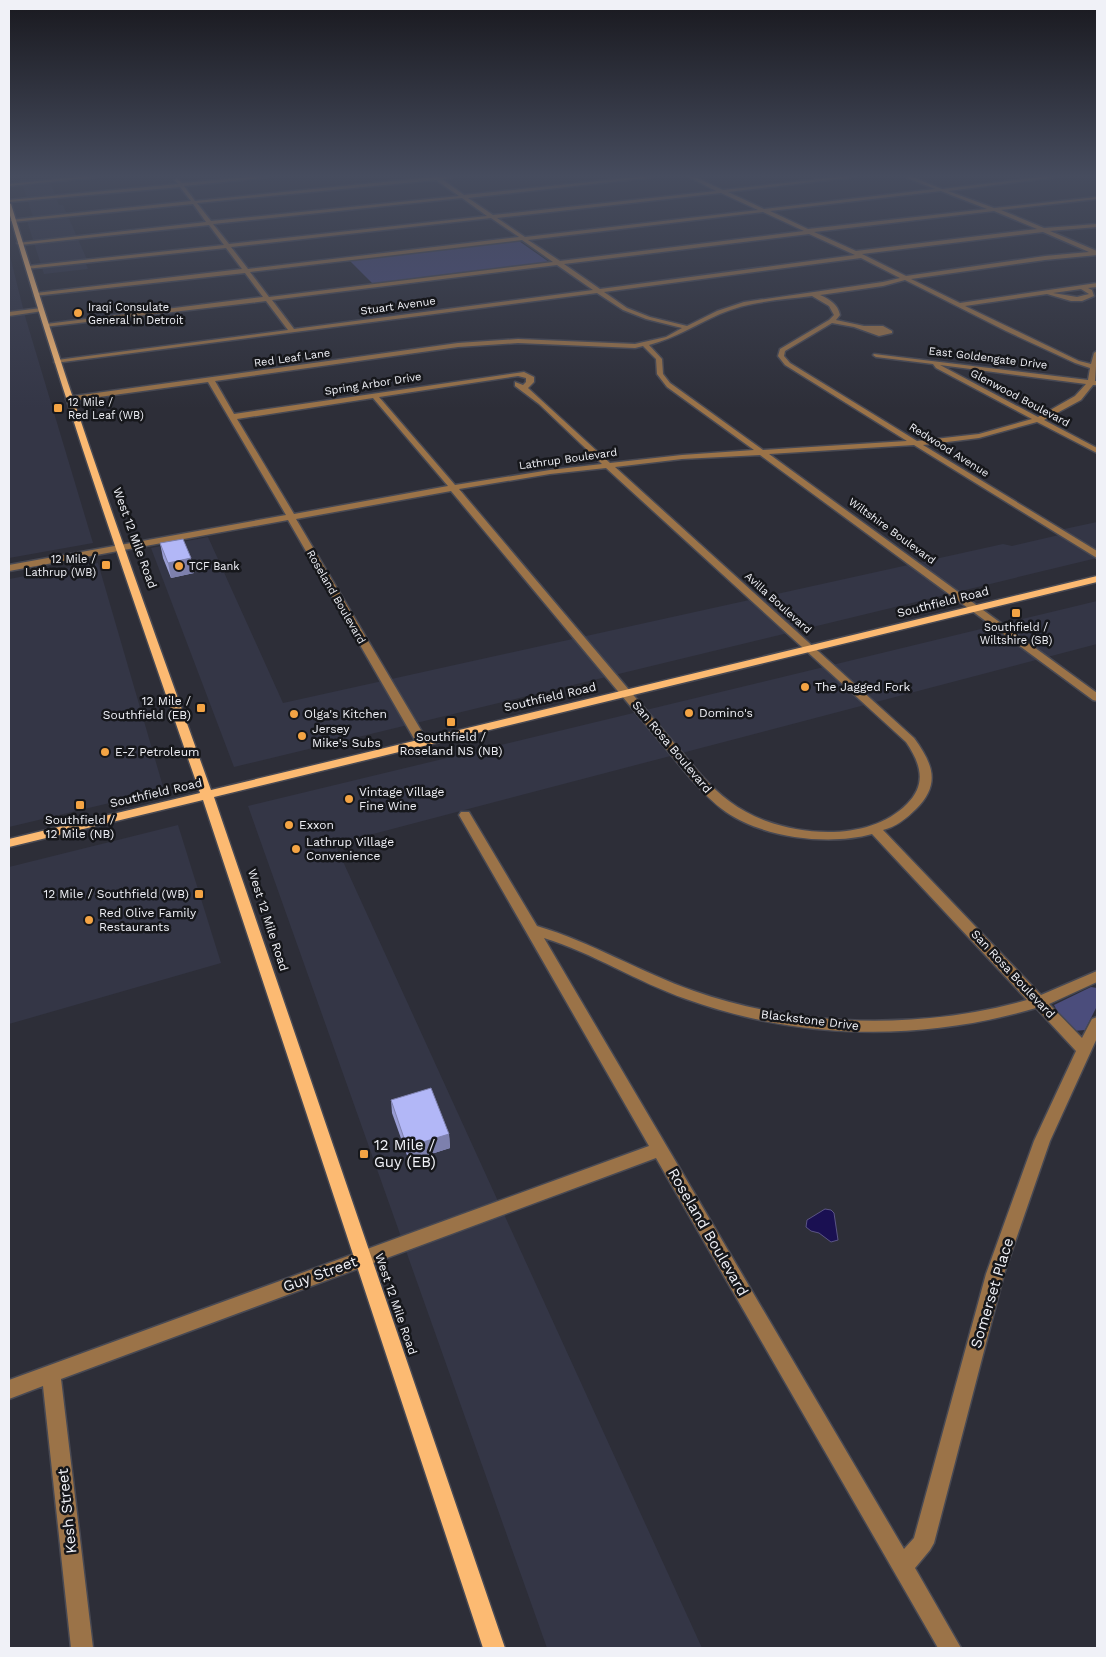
<svg xmlns="http://www.w3.org/2000/svg" width="1106" height="1657" viewBox="0 0 1106 1657" font-family="'Work Sans',sans-serif">
  <style>
    .built { fill: #343646 }
    .green { fill: #4b4d7c }
    .water { fill: #1a1052; stroke: #5a5484 }
    .lines { fill: none; stroke-linecap: round; stroke-linejoin: round }
    .minor-casing { stroke: #484953; stroke-width: 3 }
    .major-casing { stroke: #484953; stroke-width: 3 }
    .minor { fill: #9b7348; fill-rule: evenodd }
    .major { fill: #fcba72; fill-rule: evenodd }
    .wall { fill: #999dd4 }
    .shaded-wall { fill: #7d80ad }
    .building { fill: #b2b7f7; stroke: #7d80ad }
    .poi-dot { fill: #f4a444; stroke: #16171b; stroke-width: 2 }
    .labels { text-anchor: middle; dominant-baseline: central; stroke-width: 5; stroke-linejoin: round; paint-order: stroke }
    .far-street-label { font-size: 11px; fill: #f0f1f7; stroke: #16171b }
    .far-poi-label { font-size: 11px; fill: #f0f1f7; stroke: #16171b; text-anchor: start }
    .street-label { font-size: 12px; fill: #f0f1f7; stroke: #16171b }
    .poi-label { font-size: 12px; fill: #f0f1f7; stroke: #16171b; text-anchor: start }
    .near-poi-label { font-size: 15px; fill: #f0f1f7; stroke: #16171b; text-anchor: start }
    .near-street-label { font-size: 15px; fill: #f0f1f7; stroke: #16171b }
  </style>
  <rect width="100%" height="100%" fill="#2d2e38"/>
  <g class="built">
    <path d="M 20,177 L 48,177 L 59,205 L 63,205 L 88,262 L 85,262 L 88,269 L 44,274 L 27,221 L 34,220 Z"/>
    <path d="M 9,252 L 25,316 L 93,543 L 9,558 Z"/>
    <path d="M 1097,522 L 1097,558 L 234,767 L 151,548 L 208,537 L 283,703 L 1003,544 L 1012,546 L 1059,535 L 1055,531 Z"/>
    <path d="M 98,563 L 164,790 L 9,827 L 9,579 Z"/>
    <path d="M 1097,601 L 1097,644 L 335,844 L 702,1648 L 547,1648 L 248,806 Z"/>
    <path d="M 178,825 L 221,963 L 9,1024 L 9,867 Z"/>
  </g>
  <g class="green">
    <path d="M 519,241 L 549,262 L 373,284 L 350,261 Z"/>
    <path d="M 1091,987 L 1097,988 L 1097,1006 L 1085,1030 L 1074,1031 L 1060,1016 L 1054,1005 Z"/>
  </g>
  <path class="water" d="M 825,1209 L 831,1210 L 834,1213 L 838,1240 L 831,1242 L 819,1233 L 811,1231 L 806,1227 L 807,1220 Z"/>
  <g class="lines">
    <g class="minor-casing">
      <g id="minor">
        <path d="M 77,177 L 97,177 L 9,186 L 9,184 Z"/>
        <path d="M 249,177 L 269,177 L 184,186 L 195,201 L 433,177 L 454,177 L 442,179 L 464,195 L 636,177 L 654,177 L 468,198 L 493,215 L 716,191 L 689,177 L 695,177 L 723,190 L 837,177 L 854,177 L 728,192 L 764,209 L 935,189 L 905,177 L 912,177 L 942,189 L 1040,177 L 1056,177 L 948,191 L 994,208 L 1097,197 L 1097,199 L 1001,210 L 1044,228 L 1097,224 L 1097,227 L 1050,231 L 1097,251 L 1097,255 L 1045,260 L 911,279 L 960,303 L 1097,283 L 1097,287 L 1088,288 L 1092,290 L 1094,296 L 1082,301 L 1071,301 L 1047,294 L 965,306 L 1079,361 L 1091,364 L 1094,353 L 1097,351 L 1095,381 L 1097,381 L 1097,385 L 1093,385 L 1081,400 L 1044,420 L 1097,448 L 1097,453 L 1037,422 L 979,438 L 923,445 L 1097,551 L 1097,558 L 914,445 L 769,454 L 1097,693 L 1097,701 L 1093,700 L 760,455 L 682,459 L 615,467 L 914,738 C 933,764 941,784 916,809 C 907,818 896,827 883,830 L 1041,995 L 1097,971 L 1097,982 L 1049,1004 L 1082,1038 L 1092,1019 L 1097,1017 L 1097,1038 L 1050,1141 L 1004,1274 L 934,1543 L 930,1550 L 915,1568 L 961,1648 L 938,1648 L 656,1158 L 61,1379 L 93,1648 L 71,1648 L 43,1386 L 9,1399 L 9,1380 L 649,1146 L 459,815 L 461,812 L 469,812 L 537,926 C 591,942 640,972 694,991 C 800,1028 920,1030 1027,1000 L 872,834 C 829,846 764,838 726,812 C 713,803 703,792 692,780 L 451,491 L 296,519 L 428,742 L 422,745 L 416,742 L 288,520 L 9,571 L 9,565 L 286,515 L 208,382 L 70,401 L 66,399 L 67,397 L 458,343 L 518,339 L 635,344 L 666,337 L 682,328 L 646,319 L 623,310 L 597,293 L 55,363 L 54,362 L 57,360 L 288,330 L 266,301 L 44,327 L 44,325 L 46,324 L 263,297 L 245,273 L 34,296 L 36,293 L 242,269 L 226,248 L 26,269 L 28,266 L 224,245 L 209,225 L 20,245 L 17,243 L 206,222 L 193,204 L 13,222 L 10,220 L 191,201 L 180,187 L 9,202 L 9,200 L 178,184 L 175,180 L 177,179 L 182,183 ZM 436,180 L 459,196 L 211,221 L 197,203 ZM 941,191 L 987,209 L 808,229 L 770,211 ZM 721,193 L 758,210 L 525,237 L 497,218 ZM 462,198 L 487,216 L 229,244 L 213,224 ZM 994,211 L 1037,229 L 856,251 L 814,232 ZM 763,212 L 804,231 L 560,261 L 528,240 ZM 491,218 L 519,237 L 248,269 L 231,247 ZM 1043,232 L 1089,252 L 1045,256 L 906,276 L 862,254 ZM 809,234 L 855,255 L 600,289 L 564,264 ZM 522,240 L 553,262 L 269,297 L 250,272 ZM 861,258 L 900,278 L 883,282 L 744,302 L 717,311 L 687,326 L 650,317 L 627,308 L 604,292 ZM 557,265 L 593,290 L 294,329 L 272,300 ZM 905,280 L 1006,331 L 1075,363 L 1090,368 L 1088,380 L 874,354 L 873,355 L 876,357 L 933,364 L 936,368 L 1032,419 L 979,434 L 917,441 L 790,363 L 784,356 L 785,351 L 832,323 L 854,327 L 879,336 L 892,333 L 892,331 L 883,326 L 864,326 L 836,320 L 840,315 C 838,304 829,299 820,295 L 883,286 ZM 1081,289 L 1089,294 L 1077,297 L 1053,293 ZM 812,296 L 829,306 L 834,315 L 829,320 L 780,349 L 778,356 L 785,365 L 907,441 L 763,450 L 670,383 L 663,374 L 662,359 L 649,345 C 676,338 695,325 720,314 C 749,301 782,300 812,296 ZM 518,343 L 635,348 L 643,346 L 656,359 L 657,374 L 667,387 L 754,450 L 682,455 L 610,463 L 528,388 L 534,382 L 534,377 L 524,372 L 234,414 L 215,381 L 458,347 ZM 940,365 L 1086,384 L 1075,396 L 1038,417 ZM 518,376 L 526,378 L 526,382 L 523,385 L 515,382 L 515,386 L 539,404 L 602,464 L 550,470 L 455,485 L 379,397 ZM 373,398 L 448,486 L 294,514 L 237,419 ZM 606,468 L 906,742 C 921,764 927,784 907,804 C 872,839 810,837 766,821 C 739,811 720,796 701,775 L 459,489 L 550,474 ZM 544,938 C 593,953 637,982 686,999 C 800,1040 920,1042 1036,1008 L 1076,1051 L 1034,1141 L 986,1274 L 914,1538 L 904,1549 Z"/>
        <path d="M 41,308 L 43,311 L 9,316 L 9,312 Z"/>
      </g>
    </g>
    <g class="major-casing">
      <path id="major" d="M 9,203 L 11,204 C 71,402 141,596 211,790 L 1097,576 L 1097,582 L 214,797 L 505,1648 L 483,1648 L 203,800 L 9,847 L 9,839 L 200,793 C 133,600 66,408 9,212 Z"/>
    </g>
    <use href="#minor" class="minor"/>
    <use href="#major" class="major"/>
  </g>
  <g class="wall">
    <path d="M 160,543 L 194,573 L 171,578 L 163,558 Z"/>
    <path d="M 391,1100 L 449,1134 L 450,1148 L 409,1161 L 392,1113 Z"/>
  </g>
  <g class="shaded-wall">
    <path d="M 191,558 L 194,573 L 171,578 L 168,563 Z"/>
    <path d="M 449,1134 L 450,1148 L 409,1161 L 407,1147 Z"/>
  </g>
  <g class="building">
    <path d="M 183,539 L 191,558 L 168,563 L 160,543 Z"/>
    <path d="M 431,1088 L 449,1134 L 407,1147 L 391,1100 Z"/>
  </g>
  <linearGradient id="sky" x2="0" y2="1"><stop stop-color="#19191f"/><stop offset="0.43" stop-color="#464c5e"/><stop offset="1" stop-color="#464c5e" stop-opacity="0"/></linearGradient>
  <rect width="1106" height="409" fill="url(#sky)"/>
  <g class="poi-dot">
    <circle cx="78" cy="313" r="5"/>
    <rect x="53" y="403" width="10" height="10" rx="2.5"/>
    <rect x="101" y="560" width="10" height="10" rx="2.5"/>
    <circle cx="179" cy="566" r="5"/>
    <rect x="1011" y="608" width="10" height="10" rx="2.5"/>
    <circle cx="805" cy="687" r="5"/>
    <rect x="196" y="703" width="10" height="10" rx="2.5"/>
    <circle cx="689" cy="713" r="5"/>
    <circle cx="294" cy="714" r="5"/>
    <rect x="446" y="717" width="10" height="10" rx="2.5"/>
    <circle cx="302" cy="736" r="5"/>
    <circle cx="105" cy="752" r="5"/>
    <circle cx="349" cy="799" r="5"/>
    <rect x="75" y="800" width="10" height="10" rx="2.5"/>
    <circle cx="289" cy="825" r="5"/>
    <circle cx="296" cy="849" r="5"/>
    <rect x="194" y="889" width="10" height="10" rx="2.5"/>
    <circle cx="89" cy="920" r="5"/>
    <rect x="359" y="1149" width="10" height="10" rx="2.5"/>
  </g>
  <g class="labels">
    <g class="far-street-label">
      <text transform="translate(398 306) rotate(-8)">Stuart Avenue</text>
      <text transform="translate(292 358) rotate(-8)">Red Leaf Lane</text>
      <text transform="translate(988 358) rotate(7)">East Goldengate Drive</text>
      <text transform="translate(373 384) rotate(-9)">Spring Arbor Drive</text>
      <text transform="translate(1020 398) rotate(28)">Glenwood Boulevard</text>
      <text transform="translate(949 450) rotate(32)">Redwood Avenue</text>
      <text transform="translate(568 459) rotate(-8)">Lathrup Boulevard</text>
      <text transform="translate(892 531) rotate(36)">Wiltshire Boulevard</text>
      <text transform="translate(336 597) rotate(60)">Roseland Boulevard</text>
      <text transform="translate(778 603) rotate(42)">Avilla Boulevard</text>
    </g>
    <g class="far-poi-label">
      <text x="88" y="307">Iraqi Consulate<tspan x="88" dy="13">General in Detroit</tspan></text>
      <text x="68" y="402">12 Mile /<tspan x="68" dy="13">Red Leaf (WB)</tspan></text>
      <text x="96" y="559" text-anchor="end">12 Mile /<tspan x="96" dy="13">Lathrup (WB)</tspan></text>
      <text x="189" y="566">TCF Bank</text>
      <text x="1016" y="627" text-anchor="middle">Southfield /<tspan x="1016" dy="13">Wiltshire (SB)</tspan></text>
    </g>
    <g class="street-label">
      <text transform="translate(135 538) rotate(70)">West 12 Mile Road</text>
      <text transform="translate(943 602) rotate(-14)">Southfield Road</text>
      <text transform="translate(550 697) rotate(-13)">Southfield Road</text>
      <text transform="translate(672 747) rotate(50)">San Rosa Boulevard</text>
      <text transform="translate(156 793) rotate(-13)">Southfield Road</text>
      <text transform="translate(268 920) rotate(72)">West 12 Mile Road</text>
      <text transform="translate(1013 974) rotate(47)">San Rosa Boulevard</text>
      <text transform="translate(810 1020) rotate(7)">Blackstone Drive</text>
      <text transform="translate(396 1304) rotate(71)">West 12 Mile Road</text>
    </g>
    <g class="poi-label">
      <text x="815" y="687">The Jagged Fork</text>
      <text x="191" y="701" text-anchor="end">12 Mile /<tspan x="191" dy="14">Southfield (EB)</tspan></text>
      <text x="699" y="713">Domino's</text>
      <text x="304" y="714">Olga's Kitchen</text>
      <text x="312" y="729">Jersey<tspan x="312" dy="14">Mike's Subs</tspan></text>
      <text x="451" y="737" text-anchor="middle">Southfield /<tspan x="451" dy="14">Roseland NS (NB)</tspan></text>
      <text x="115" y="752">E-Z Petroleum</text>
      <text x="359" y="792">Vintage Village<tspan x="359" dy="14">Fine Wine</tspan></text>
      <text x="80" y="820" text-anchor="middle">Southfield /<tspan x="80" dy="14">12 Mile (NB)</tspan></text>
      <text x="299" y="825">Exxon</text>
      <text x="306" y="842">Lathrup Village<tspan x="306" dy="14">Convenience</tspan></text>
      <text x="189" y="894" text-anchor="end">12 Mile / Southfield (WB)</text>
      <text x="99" y="913">Red Olive Family<tspan x="99" dy="14">Restaurants</tspan></text>
    </g>
    <g class="near-poi-label">
      <text x="374" y="1145">12 Mile /<tspan x="374" dy="17">Guy (EB)</tspan></text>
    </g>
    <g class="near-street-label">
      <text transform="translate(708 1232) rotate(60)">Roseland Boulevard</text>
      <text transform="translate(320 1274) rotate(-20)">Guy Street</text>
      <text transform="translate(992 1293) rotate(-73)">Somerset Place</text>
      <text transform="translate(67 1511) rotate(-96)">Kesh Street</text>
    </g>
  </g>
  <rect width="1106" height="1657" fill="none" stroke="#f0f1f7" stroke-width="20"/>
</svg>
